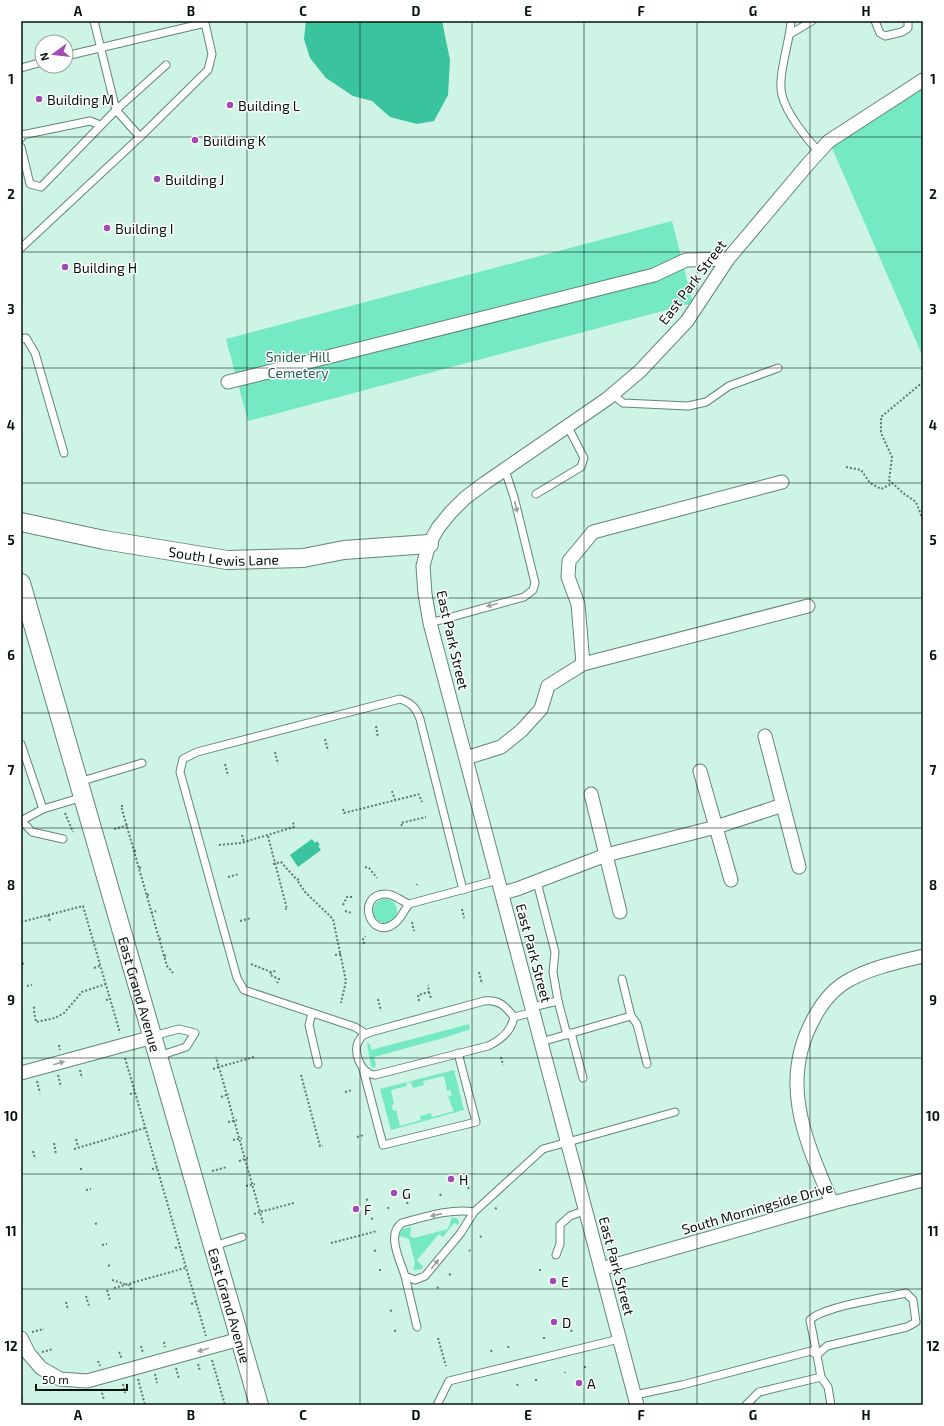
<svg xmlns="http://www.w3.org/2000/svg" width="944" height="1426" viewBox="0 0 944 1426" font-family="'Exo 2',sans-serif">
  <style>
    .green { fill: #75e8c4; fill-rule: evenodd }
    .water { fill: #39c49e }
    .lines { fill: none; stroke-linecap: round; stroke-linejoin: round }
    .lane-casing { stroke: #628679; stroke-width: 9 }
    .street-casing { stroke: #628679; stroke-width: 15 }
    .secondary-casing { stroke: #628679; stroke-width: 20 }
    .path { stroke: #617970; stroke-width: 2; stroke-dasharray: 2 2; stroke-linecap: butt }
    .lane { stroke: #fff; stroke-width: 7 }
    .street { stroke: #fff; stroke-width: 13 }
    .secondary { stroke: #fff; stroke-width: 18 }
    .oneway { fill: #9ba09e }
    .grid { fill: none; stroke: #05120d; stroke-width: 1; stroke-opacity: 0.55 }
    .poi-dot { fill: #a34ab6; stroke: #fff; stroke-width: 1.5 }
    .labels { text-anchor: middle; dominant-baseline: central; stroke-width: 3; stroke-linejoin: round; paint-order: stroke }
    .poi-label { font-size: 14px; fill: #05120d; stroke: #fff; text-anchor: start }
    .street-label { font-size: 14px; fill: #05120d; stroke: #fff }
    .park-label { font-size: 14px; fill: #2d6252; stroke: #fff }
    .neatline { fill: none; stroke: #05120d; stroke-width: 1.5 }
    .grid-label { font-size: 13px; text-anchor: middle; font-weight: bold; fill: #05120d }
  </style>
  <rect width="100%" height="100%" fill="#cdf4e5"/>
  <g class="green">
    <path d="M 923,80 L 923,357 L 829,141 Z"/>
    <path d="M 672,221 L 693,303 L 248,421 L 226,339 Z"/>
    <circle cx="385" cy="911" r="12"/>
    <path d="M 469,1024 L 470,1029 L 447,1037 L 374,1057 L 376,1066 L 374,1068 L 371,1066 L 367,1043 L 370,1044 L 371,1050 Z"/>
    <path d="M 454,1070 L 464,1110 L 391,1130 L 380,1089 ZM 444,1076 L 447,1091 L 450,1090 L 452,1095 L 448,1097 L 454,1111 L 432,1117 L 431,1113 L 420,1116 L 421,1120 L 400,1126 L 396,1110 L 393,1111 L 392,1105 L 394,1104 L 391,1090 L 407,1086 L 406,1083 L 411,1082 L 413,1088 L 424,1085 L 423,1081 Z"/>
    <path d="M 452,1217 L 458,1219 L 459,1223 L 458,1225 L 454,1223 L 443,1237 L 439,1234 L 417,1260 L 423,1267 L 422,1269 L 413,1270 L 415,1263 L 409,1239 L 400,1236 L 399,1234 L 403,1229 L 411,1227 L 410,1236 L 414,1238 L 448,1229 Z"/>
  </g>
  <g class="water">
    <path d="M 306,21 L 442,21 L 450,60 L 448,95 L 434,121 L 417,124 L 390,117 L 372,101 L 353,96 L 326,78 L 310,58 L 304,39 Z"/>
    <path d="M 312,839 L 315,843 L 317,841 L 320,845 L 318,846 L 321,850 L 298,867 L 290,855 Z"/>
  </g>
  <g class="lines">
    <g class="lane-casing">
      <g id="lane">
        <path d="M 94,21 L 116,110 L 140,137"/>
        <path d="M 791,21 C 790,42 777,76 782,95 C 786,113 806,138 819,152"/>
        <path d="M 875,21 L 880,33 L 885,36 L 902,32 L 908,28 L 908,21"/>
        <path d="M 790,34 L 812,21"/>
        <path d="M 21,68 L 42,62"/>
        <path d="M 21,138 L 22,135 L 90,121 L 100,125"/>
        <path d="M 21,147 L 30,184 L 41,187 L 116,110 L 166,65"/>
        <path d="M 21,248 L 140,137 L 208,70 L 212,54 L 205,23 L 66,56"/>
        <path d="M 21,339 L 26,338 L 35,353 L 64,453"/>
        <path d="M 612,394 L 623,403 L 688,406 L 706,402 L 729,386 L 778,368"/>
        <path d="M 536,494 L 581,467 L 584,458 L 567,425"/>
        <path d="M 430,623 L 524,597 L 533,590 L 535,583 L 514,497 L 505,470"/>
        <path d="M 21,744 L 43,809"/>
        <path d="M 79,782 L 142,763"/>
        <path d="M 21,821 L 43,809 L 83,797"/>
        <path d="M 22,821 L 32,832 L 63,839"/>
        <path d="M 409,904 C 404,910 402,917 396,922 C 371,944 354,894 386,894 C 394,894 401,901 409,904 L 498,880"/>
        <path d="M 558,1001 L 567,1035"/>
        <path d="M 532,1007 L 558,1001 L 553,972 L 555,952 L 537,882"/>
        <path d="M 312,1013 L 309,1025 L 318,1064"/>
        <path d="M 631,1016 L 637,1024 L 647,1064"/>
        <path d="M 514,1017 C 505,1006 499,999 484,1001 L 371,1032 C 367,1033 362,1035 360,1039 C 351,1050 361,1074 375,1075 L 488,1046 C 501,1040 511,1032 514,1017 L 534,1012"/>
        <path d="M 571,1033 L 583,1078"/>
        <path d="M 366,1034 L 355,1027 L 244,990 L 237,978 L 180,772 L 183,759 L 197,752 L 400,699 C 412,703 416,708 420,719 L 463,890"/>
        <path d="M 153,1036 L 179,1029 L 195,1033 L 186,1047 L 159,1056"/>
        <path d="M 541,1042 L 631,1016 L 622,979"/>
        <path d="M 363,1069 L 383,1145 L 476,1122 L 458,1053"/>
        <path d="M 474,1212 C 450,1208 425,1217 402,1223 C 386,1234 400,1260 405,1276 L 415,1280 L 425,1276 L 460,1234 L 474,1212 L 543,1149 L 675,1112"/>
        <path d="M 214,1246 L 242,1237"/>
        <path d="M 556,1255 L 560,1244 L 560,1225 L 570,1216 L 586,1210"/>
        <path d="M 405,1276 L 417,1327"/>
        <path d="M 906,1293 L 913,1300 L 916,1322 L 907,1327 L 827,1346 L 817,1355 L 810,1320 C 824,1306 885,1298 906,1293 Z"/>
        <path d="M 635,1395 L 682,1385 L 811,1351 L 817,1355 L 821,1377"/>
        <path d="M 437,1405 L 449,1381 L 619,1339"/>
        <path d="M 746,1405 L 759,1392 L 821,1377 L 828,1387 L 831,1405"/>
      </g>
    </g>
    <g class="street-casing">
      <g id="street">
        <path d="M 228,382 L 654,275 L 686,260 L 728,259"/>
        <path d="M 583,664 L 578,604 L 568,577 L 569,561 L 593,532 L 782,482"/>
        <path d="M 765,736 L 799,867"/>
        <path d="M 466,758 L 501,747 L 522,730 L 541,709 L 548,686 L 583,664 L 808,606"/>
        <path d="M 700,771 L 731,880"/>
        <path d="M 591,794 L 620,912"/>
        <path d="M 502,893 L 517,889 L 606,855 L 716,827 L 783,805"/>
        <path d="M 21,1073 L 153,1037"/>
        <path d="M 832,1203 C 806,1141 778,1083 814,1018 C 822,1003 835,987 851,979 C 873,967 899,962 923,956"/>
        <path d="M 601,1269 L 832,1203 L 923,1180"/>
        <path d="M 21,1338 L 29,1354 L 41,1368 L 60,1379 L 87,1381 L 240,1339"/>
        <path d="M 637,1405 L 430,623 L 425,594 L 423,566 L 429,544 L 438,528 L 451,512 L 465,498 L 485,483 L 607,399 L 640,371 L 687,321 L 728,259 L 808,164 L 829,141 L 923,80"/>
      </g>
    </g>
    <g class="secondary-casing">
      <g id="secondary">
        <path id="s1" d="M 21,522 L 104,540 L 227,560 L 303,558 L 344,550 L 429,544"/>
        <path id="s2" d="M 21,583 L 259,1405"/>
      </g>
    </g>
    <g class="path">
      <path d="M 923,382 L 881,417 L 881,433 L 892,457 L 889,480 L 903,493 L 916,502 L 923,520"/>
      <path d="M 846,467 L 861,470 L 870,483 L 881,489 L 893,483"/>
      <path d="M 376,726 L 378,738"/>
      <path d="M 325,739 L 328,751"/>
      <path d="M 275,752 L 278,764"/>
      <path d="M 225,764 L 228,776"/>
      <path d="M 392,791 L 395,800"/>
      <path d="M 420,797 L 422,802"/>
      <path d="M 123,806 L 121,806 L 167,966 L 173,973"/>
      <path d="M 343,809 L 344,813 L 420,794"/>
      <path d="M 65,813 L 73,832"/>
      <path d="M 402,826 L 401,823 L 426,817"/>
      <path d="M 114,829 L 129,825"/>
      <path d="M 242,835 L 244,842"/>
      <path d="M 268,836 L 287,909 L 285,909"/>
      <path d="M 219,845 L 241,843 L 294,827 L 293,822"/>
      <path d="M 134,851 L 138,850"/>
      <path d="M 273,864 L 281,862 L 297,880"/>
      <path d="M 365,867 L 369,868 L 377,878"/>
      <path d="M 139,868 L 143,867"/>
      <path d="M 228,877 L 239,874"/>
      <path d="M 299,879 L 297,880 L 305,892 L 333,919 L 346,981 L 341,1003"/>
      <path d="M 417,884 L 417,885"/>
      <path d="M 147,895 L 151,894"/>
      <path d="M 343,905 L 347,897 L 354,897"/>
      <path d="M 462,909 L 464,918"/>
      <path d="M 345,911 L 352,913"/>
      <path d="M 151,913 L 156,911"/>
      <path d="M 48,915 L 50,921"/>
      <path d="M 240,921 L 251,918"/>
      <path d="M 21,922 L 83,906 L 120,1033"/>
      <path d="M 412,922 L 414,931"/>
      <path d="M 159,939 L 163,938"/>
      <path d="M 364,944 L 363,939 L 365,936"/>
      <path d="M 335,955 L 341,954"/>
      <path d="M 164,956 L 168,955"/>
      <path d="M 22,964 L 25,963"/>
      <path d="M 251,964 L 271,972 L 276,971"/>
      <path d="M 94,968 L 100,966"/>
      <path d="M 271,972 L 270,975 L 279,979 L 277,983"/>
      <path d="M 479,972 L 482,984"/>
      <path d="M 27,986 L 32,985"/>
      <path d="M 429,992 L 431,998"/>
      <path d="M 378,999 L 381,1011"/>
      <path d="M 106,1000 L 110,999"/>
      <path d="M 419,1001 L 418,995 L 429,992 L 428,985"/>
      <path d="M 33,1008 L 36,1007"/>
      <path d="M 34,1011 L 36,1022 L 55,1018 L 64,1013 L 82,992 L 106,984"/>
      <path d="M 59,1045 L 60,1050"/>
      <path d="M 254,1057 L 219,1067 L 260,1212 L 294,1203"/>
      <path d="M 501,1057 L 503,1065"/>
      <path d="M 125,1058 L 206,1336"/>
      <path d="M 213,1069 L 219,1067 L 216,1057"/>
      <path d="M 80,1070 L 82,1078"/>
      <path d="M 58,1075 L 61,1087"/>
      <path d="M 301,1075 L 320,1146 L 323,1146"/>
      <path d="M 37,1081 L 40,1093"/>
      <path d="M 345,1092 L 352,1090"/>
      <path d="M 130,1094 L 135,1093"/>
      <path d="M 221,1097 L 229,1094"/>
      <path d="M 228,1122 L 237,1120"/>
      <path d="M 357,1137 L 364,1135"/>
      <path d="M 76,1139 L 78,1147"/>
      <path d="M 233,1140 L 242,1138"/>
      <path d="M 54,1143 L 56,1154"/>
      <path d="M 74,1149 L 145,1128"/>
      <path d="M 33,1151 L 35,1159"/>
      <path d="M 239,1161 L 248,1158"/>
      <path d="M 80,1169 L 83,1169"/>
      <path d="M 152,1169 L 157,1168"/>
      <path d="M 212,1171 L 227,1167"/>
      <path d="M 246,1186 L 255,1184"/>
      <path d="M 468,1187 L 469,1189"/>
      <path d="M 86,1190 L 91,1189"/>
      <path d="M 440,1194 L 441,1196"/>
      <path d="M 366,1200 L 369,1199"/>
      <path d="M 407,1202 L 408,1205"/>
      <path d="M 388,1207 L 389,1210"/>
      <path d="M 495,1208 L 497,1209"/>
      <path d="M 254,1214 L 260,1212 L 263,1223"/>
      <path d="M 371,1219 L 374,1218"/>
      <path d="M 95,1224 L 98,1223"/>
      <path d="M 480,1236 L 482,1238"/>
      <path d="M 331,1243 L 377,1231"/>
      <path d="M 102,1245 L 107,1244"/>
      <path d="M 175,1248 L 180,1247"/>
      <path d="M 469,1250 L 470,1251"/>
      <path d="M 374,1251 L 377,1250"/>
      <path d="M 108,1266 L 110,1265"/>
      <path d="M 540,1269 L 540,1271"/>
      <path d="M 379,1270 L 383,1270"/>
      <path d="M 449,1274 L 451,1275"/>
      <path d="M 112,1280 L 125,1284"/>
      <path d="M 129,1284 L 132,1291"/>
      <path d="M 437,1287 L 439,1289"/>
      <path d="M 114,1288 L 185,1268"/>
      <path d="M 107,1290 L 110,1300"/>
      <path d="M 86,1296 L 89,1306"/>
      <path d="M 66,1302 L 68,1310"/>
      <path d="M 191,1304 L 196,1302"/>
      <path d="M 390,1311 L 393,1310"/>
      <path d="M 571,1330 L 572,1332"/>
      <path d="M 394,1331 L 398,1330"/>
      <path d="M 32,1332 L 44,1329"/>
      <path d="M 544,1337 L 544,1340"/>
      <path d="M 438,1338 L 446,1366"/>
      <path d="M 164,1342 L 165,1347"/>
      <path d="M 141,1346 L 143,1353"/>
      <path d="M 508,1346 L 509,1349"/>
      <path d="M 491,1350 L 492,1353"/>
      <path d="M 42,1352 L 53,1349"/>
      <path d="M 119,1352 L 122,1359"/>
      <path d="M 212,1360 L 225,1405"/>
      <path d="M 98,1361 L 100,1366"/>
      <path d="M 198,1364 L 200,1371"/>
      <path d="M 585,1366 L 585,1368"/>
      <path d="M 176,1368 L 179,1379"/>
      <path d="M 565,1372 L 565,1373"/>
      <path d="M 155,1374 L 157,1383"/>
      <path d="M 138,1379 L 145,1405"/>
      <path d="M 536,1379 L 536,1382"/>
      <path d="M 123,1384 L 125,1393"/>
      <path d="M 517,1384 L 518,1386"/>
      <path d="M 101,1389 L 104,1400"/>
      <path d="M 21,1398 L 23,1397"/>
    </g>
    <use href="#lane" class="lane"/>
    <use href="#street" class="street"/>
    <use href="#secondary" class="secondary"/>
  </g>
  <defs><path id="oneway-solid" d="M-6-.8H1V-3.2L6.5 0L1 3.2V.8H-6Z"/></defs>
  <g class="oneway">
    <use href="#oneway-solid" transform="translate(516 507) rotate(77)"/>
    <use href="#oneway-solid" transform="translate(492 605) rotate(165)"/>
    <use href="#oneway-solid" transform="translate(59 1063) rotate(-16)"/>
    <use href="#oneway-solid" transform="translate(436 1215) rotate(167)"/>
    <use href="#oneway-solid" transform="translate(435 1264) rotate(-51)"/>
    <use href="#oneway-solid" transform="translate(203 1350) rotate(164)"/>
  </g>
  <path class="grid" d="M 134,21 L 134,1405M 247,21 L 247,1405M 360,21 L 360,1405M 472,21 L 472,1405M 584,21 L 584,1405M 697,21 L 697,1405M 810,21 L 810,1405M 21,137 L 923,137M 21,252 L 923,252M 21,368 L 923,368M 21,483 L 923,483M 21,598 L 923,598M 21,713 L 923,713M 21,828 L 923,828M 21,943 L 923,943M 21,1058 L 923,1058M 21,1174 L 923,1174M 21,1289 L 923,1289"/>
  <g class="poi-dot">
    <circle cx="39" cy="99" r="4"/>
    <circle cx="230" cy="105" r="4"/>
    <circle cx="195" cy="140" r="4"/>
    <circle cx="157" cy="179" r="4"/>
    <circle cx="107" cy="228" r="4"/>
    <circle cx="65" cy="267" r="4"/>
    <circle cx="451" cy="1179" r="4"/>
    <circle cx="394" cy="1193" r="4"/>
    <circle cx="356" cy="1209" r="4"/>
    <circle cx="553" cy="1281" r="4"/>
    <circle cx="554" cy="1322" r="4"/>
    <circle cx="579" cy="1383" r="4"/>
  </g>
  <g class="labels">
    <g class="poi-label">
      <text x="47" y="99">Building M</text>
      <text x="238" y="105">Building L</text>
      <text x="203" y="140">Building K</text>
      <text x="165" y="179">Building J</text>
      <text x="115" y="228">Building I</text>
      <text x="73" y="267">Building H</text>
      <text x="459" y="1179">H</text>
      <text x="402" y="1193">G</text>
      <text x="364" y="1209">F</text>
      <text x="561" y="1281">E</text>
      <text x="562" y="1322">D</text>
      <text x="587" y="1383">A</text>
    </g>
    <g class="street-label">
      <text transform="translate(692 282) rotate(-53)">East Park Street</text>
      <text stroke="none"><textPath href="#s1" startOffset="206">South Lewis Lane</textPath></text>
      <text transform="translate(453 640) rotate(77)">East Park Street</text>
      <text transform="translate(534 953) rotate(75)">East Park Street</text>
      <text stroke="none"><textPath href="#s2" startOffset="428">East Grand Avenue</textPath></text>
      <text transform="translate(757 1208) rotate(-16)">South Morningside Drive</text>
      <text transform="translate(617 1266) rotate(75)">East Park Street</text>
      <text stroke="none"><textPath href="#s2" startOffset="752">East Grand Avenue</textPath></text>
    </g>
    <g class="park-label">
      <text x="298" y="356">Snider Hill<tspan x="298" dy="16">Cemetery</tspan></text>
    </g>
  </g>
  <rect width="944" height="1426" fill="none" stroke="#ffffff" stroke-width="44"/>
  <g transform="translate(54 54) rotate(255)"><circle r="19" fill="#ffffff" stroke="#9ba09e"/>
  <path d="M0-3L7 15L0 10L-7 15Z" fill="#a34ab6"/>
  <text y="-6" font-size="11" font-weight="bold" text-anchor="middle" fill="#05120d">N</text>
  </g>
  <path d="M36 1384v6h91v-6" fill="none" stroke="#05120d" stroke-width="2"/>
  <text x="42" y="1384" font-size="12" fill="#05120d" stroke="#ffffff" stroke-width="3" paint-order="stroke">50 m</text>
  <rect x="22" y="22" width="900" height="1382" class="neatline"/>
  <g class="grid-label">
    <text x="78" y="16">A</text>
    <text x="191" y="16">B</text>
    <text x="303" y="16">C</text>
    <text x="416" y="16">D</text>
    <text x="528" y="16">E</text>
    <text x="641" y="16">F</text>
    <text x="753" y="16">G</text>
    <text x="866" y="16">H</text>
    <text x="11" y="84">1</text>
    <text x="933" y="84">1</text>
    <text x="11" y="199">2</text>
    <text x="933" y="199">2</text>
    <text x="11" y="314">3</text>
    <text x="933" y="314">3</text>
    <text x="11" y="430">4</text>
    <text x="933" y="430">4</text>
    <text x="11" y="545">5</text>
    <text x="933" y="545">5</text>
    <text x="11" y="660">6</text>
    <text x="933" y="660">6</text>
    <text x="11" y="775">7</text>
    <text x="933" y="775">7</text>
    <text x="11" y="890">8</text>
    <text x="933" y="890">8</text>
    <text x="11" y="1005">9</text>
    <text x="933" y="1005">9</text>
    <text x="11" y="1121">10</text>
    <text x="933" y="1121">10</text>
    <text x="11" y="1236">11</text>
    <text x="933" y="1236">11</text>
    <text x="11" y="1351">12</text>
    <text x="933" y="1351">12</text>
    <text x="78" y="1420">A</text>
    <text x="191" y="1420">B</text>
    <text x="303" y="1420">C</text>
    <text x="416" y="1420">D</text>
    <text x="528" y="1420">E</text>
    <text x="641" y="1420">F</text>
    <text x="753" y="1420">G</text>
    <text x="866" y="1420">H</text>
  </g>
</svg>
